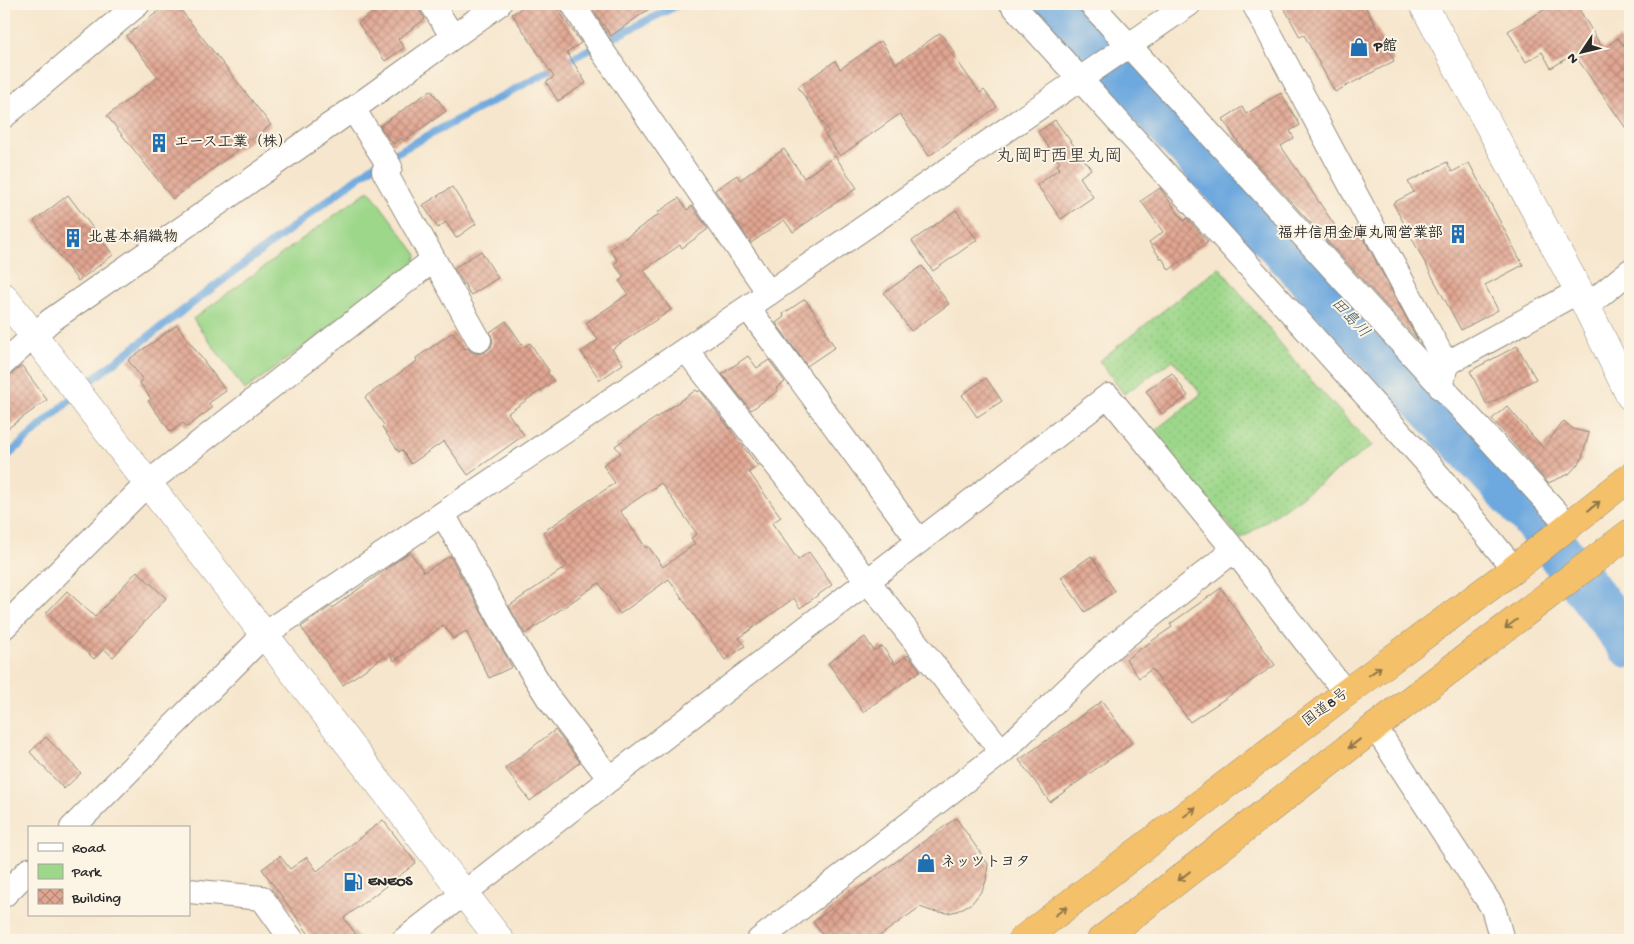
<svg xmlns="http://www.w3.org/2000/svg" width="1634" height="944" viewBox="0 0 1634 944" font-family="'Gochi Hand','Klee One',sans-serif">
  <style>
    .grass { fill: url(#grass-dots); stroke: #64815a }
    .green { fill: #9dd78a; stroke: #64815a }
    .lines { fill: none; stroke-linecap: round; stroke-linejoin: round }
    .stream { stroke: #6da8de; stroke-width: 8 }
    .river { stroke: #6da8de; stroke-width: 46 }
    .building { fill: url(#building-cross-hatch); fill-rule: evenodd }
    .minor-casing { stroke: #90887c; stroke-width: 26 }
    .tertiary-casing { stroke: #90887c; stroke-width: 29 }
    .trunk-casing { stroke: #90887c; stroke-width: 29 }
    .minor { stroke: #fff; stroke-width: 24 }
    .tertiary { stroke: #fff; stroke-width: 28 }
    .trunk { stroke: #f4c16a; stroke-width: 28 }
    .oneway { stroke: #90764a }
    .labels { text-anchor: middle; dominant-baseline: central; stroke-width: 4; stroke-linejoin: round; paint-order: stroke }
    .poi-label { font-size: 15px; font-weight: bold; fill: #2b2b2b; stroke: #fcf5e5; text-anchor: start }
    .street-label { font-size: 15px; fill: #2b2b2b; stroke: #fcf5e5 }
    .water-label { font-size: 16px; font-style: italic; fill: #42576a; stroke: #fcf5e5 }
    .quarter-label { font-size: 18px; fill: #2b2b2b; stroke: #fcf5e5 }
  </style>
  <defs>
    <pattern id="grass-dots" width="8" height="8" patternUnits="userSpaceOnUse" patternTransform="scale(1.25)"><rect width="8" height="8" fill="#9dd78a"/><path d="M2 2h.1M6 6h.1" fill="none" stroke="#87b977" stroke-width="1.8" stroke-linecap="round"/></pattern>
    <pattern id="building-cross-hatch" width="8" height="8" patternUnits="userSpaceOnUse" patternTransform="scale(1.25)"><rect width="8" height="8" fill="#e1a692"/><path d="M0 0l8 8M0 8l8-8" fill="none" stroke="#b78777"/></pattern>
  </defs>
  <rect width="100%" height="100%" fill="#fcf5e5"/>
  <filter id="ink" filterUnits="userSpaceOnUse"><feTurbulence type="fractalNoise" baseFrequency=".02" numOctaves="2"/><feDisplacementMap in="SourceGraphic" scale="10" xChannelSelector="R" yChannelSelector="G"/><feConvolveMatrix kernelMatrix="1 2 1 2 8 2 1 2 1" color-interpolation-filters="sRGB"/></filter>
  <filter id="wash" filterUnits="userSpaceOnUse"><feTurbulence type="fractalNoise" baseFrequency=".0096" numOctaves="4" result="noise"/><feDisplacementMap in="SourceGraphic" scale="20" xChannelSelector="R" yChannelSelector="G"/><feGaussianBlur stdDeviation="1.12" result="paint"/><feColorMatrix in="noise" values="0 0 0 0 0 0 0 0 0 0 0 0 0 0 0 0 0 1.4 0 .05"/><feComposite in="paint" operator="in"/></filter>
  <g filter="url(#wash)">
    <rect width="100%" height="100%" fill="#f6e6cd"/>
    <path class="grass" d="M 1219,267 L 1306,375 L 1372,446 L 1241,539 L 1152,433 L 1201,394 L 1173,360 L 1124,394 L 1099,361 Z"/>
    <path class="green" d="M 369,190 L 417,255 L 413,266 L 245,390 L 193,319 Z"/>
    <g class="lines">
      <path class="stream" d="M 4,459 L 98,375 L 377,163 L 586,51 L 680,4"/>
      <path class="river" d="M 1056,4 L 1530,514 L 1630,645"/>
    </g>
    <g id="blocks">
      <g class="building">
        <path d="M 168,4 L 176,4 L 271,125 L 173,199 L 107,116 L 158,77 L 126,36 Z"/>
        <path d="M 385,4 L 415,4 L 425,19 L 398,39 L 404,48 L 385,61 L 358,23 Z"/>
        <path d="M 528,4 L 554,4 L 581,43 L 567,52 L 586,83 L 558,101 L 546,82 L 554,77 L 512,14 Z"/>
        <path d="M 601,4 L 656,4 L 611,36 L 593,10 Z"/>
        <path d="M 1282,4 L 1364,4 L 1394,61 L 1335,92 L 1304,35 L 1300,37 Z"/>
        <path d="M 1554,4 L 1576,4 L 1603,49 L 1618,38 L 1630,55 L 1630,134 L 1574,54 L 1551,68 L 1542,52 L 1526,62 L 1508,31 Z"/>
        <path d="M 940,33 L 955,53 L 953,55 L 980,93 L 984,90 L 997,107 L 929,156 L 900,114 L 840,156 L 825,135 L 829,132 L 798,87 L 835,61 L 840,69 L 881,41 L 896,64 Z"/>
        <path d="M 431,90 L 446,111 L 404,141 L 402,138 L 393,144 L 380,126 Z"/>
        <path d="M 1281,93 L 1300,125 L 1290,131 L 1294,138 L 1281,146 L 1342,236 L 1357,226 L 1418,340 L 1242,148 L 1223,119 L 1242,107 L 1246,114 Z"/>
        <path d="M 1055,120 L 1091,169 L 1080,177 L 1093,197 L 1061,219 L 1037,185 L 1060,168 L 1057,165 L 1060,163 L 1038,132 Z"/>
        <path d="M 784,149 L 804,178 L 835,156 L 857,188 L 793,232 L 784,220 L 751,243 L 715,190 L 737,175 L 740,180 Z"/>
        <path d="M 1447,162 L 1452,172 L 1469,163 L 1523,265 L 1485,285 L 1498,310 L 1461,330 L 1393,203 L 1414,192 L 1408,182 Z"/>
        <path d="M 452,187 L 476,224 L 456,238 L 446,222 L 438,228 L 423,205 Z"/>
        <path d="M 1160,188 L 1184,221 L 1187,218 L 1208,242 L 1169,270 L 1162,258 L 1161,259 L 1149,242 L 1163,232 L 1141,201 Z"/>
        <path d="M 68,195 L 113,255 L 78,281 L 34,221 Z"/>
        <path d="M 679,198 L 687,210 L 692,206 L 708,229 L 682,248 L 680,245 L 644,270 L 671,310 L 612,349 L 623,364 L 600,380 L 581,352 L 598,340 L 586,323 L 628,294 L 619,281 L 624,277 L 614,264 L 618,261 L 610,249 L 659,214 L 658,212 Z"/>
        <path d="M 956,210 L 977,240 L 933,271 L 912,241 Z"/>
        <path d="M 481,251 L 498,278 L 471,295 L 454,268 Z"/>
        <path d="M 922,266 L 949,304 L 911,331 L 884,293 Z"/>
        <path d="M 805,299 L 827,331 L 825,332 L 835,347 L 807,366 L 776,323 L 784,317 L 783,314 Z"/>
        <path d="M 506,321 L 524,347 L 530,343 L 549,371 L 547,372 L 554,381 L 508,413 L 524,435 L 468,475 L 444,441 L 411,464 L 402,450 L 399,452 L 382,427 L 384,425 L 365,397 L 417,361 L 416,358 L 453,332 L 465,349 L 468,348 L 472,352 L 478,354 L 485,352 L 491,347 L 493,341 L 490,332 Z"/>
        <path d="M 177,325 L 226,391 L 209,403 L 212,408 L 187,427 L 183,423 L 171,432 L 148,401 L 151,399 L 139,382 L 143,380 L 128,360 Z"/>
        <path d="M 1517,346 L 1536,379 L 1487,405 L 1470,371 Z"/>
        <path d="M 748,356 L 757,368 L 769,360 L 785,382 L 776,388 L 778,391 L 751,410 L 722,374 Z"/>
        <path d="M 22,366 L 47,400 L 4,431 L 4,380 Z"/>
        <path d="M 1172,373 L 1188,396 L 1162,414 L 1146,391 Z"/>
        <path d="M 986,378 L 1002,401 L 977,417 L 962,395 Z"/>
        <path d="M 696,390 L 698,392 L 700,390 L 758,466 L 749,472 L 781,517 L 772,523 L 798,560 L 809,552 L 832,585 L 800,608 L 794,598 L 739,638 L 745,646 L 725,660 L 669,579 L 620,614 L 599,583 L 525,634 L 509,606 L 567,566 L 543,532 L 615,483 L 603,465 L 621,453 L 615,446 ZM 661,483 L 697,534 L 691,538 L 695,544 L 663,567 L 648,546 L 646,548 L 620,511 Z"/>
        <path d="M 1507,406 L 1543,448 L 1564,421 L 1573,429 L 1589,433 L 1581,461 L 1569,474 L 1548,483 L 1492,419 Z"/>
        <path d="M 410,552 L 424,572 L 450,556 L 512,667 L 489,678 L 466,631 L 453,639 L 444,625 L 394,661 L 389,653 L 343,685 L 301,627 L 331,606 L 332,608 Z"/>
        <path d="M 1091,556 L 1115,591 L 1085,612 L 1061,577 Z"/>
        <path d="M 137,571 L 166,598 L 113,657 L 104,649 L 94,659 L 46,613 L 67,591 L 95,617 Z"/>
        <path d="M 1221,588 L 1275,665 L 1190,722 L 1152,669 L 1139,678 L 1126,659 L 1172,627 L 1170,624 Z"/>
        <path d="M 865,637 L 874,651 L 882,646 L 895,664 L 908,655 L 920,671 L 863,712 L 828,663 Z"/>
        <path d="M 1102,701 L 1132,743 L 1050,802 L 1019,760 Z"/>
        <path d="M 555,730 L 580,762 L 530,801 L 505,768 Z"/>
        <path d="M 46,737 L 81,773 L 64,789 L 30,752 Z"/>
        <path d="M 956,818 L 988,864 L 986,881 L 983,889 L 972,903 L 957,911 L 948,913 L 931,911 L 920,907 L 874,940 L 826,940 L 813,922 Z"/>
        <path d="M 383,820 L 416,863 L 344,918 L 360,940 L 313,940 L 262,869 L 280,856 L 290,869 L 307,857 L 317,871 Z"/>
      </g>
    </g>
  </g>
  <g filter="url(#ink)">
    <use href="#blocks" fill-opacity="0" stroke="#90887c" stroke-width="1"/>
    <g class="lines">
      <g class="minor-casing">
        <g id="minor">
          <path d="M 432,4 L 453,37"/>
          <path d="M 573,4 L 603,52 L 769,293"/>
          <path d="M 1012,4 L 1438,475 L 1514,569"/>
          <path d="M 1091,4 L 1569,526"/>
          <path d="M 1254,4 L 1446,364 L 1441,388"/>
          <path d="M 353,109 L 390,167 L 384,171 L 479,340"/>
          <path d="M 4,116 L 138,4"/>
          <path d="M 1587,306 L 1630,271"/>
          <path d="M 748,308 L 919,541"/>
          <path d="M 686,350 L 1002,752"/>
          <path d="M 4,363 L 50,321 L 353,109 L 499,4"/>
          <path d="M 1446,364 L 1579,291"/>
          <path d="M 443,514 L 514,643 L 549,699 L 610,779"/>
          <path d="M 4,627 L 148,483 L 433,260"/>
          <path d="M 1375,727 L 1493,908 L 1502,940"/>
          <path d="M 72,828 L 265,634 L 769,293 L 1189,4"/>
          <path d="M 189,891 L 262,898 L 292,940"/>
          <path d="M 4,895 L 29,870"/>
          <path d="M 404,940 L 610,779 L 1108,396 L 1234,550 L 1346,693"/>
          <path d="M 759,940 L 1002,752 L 1113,646 L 1234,550"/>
        </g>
      </g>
      <g class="tertiary-casing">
        <g id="tertiary">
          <path d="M 1423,4 L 1579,291 L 1630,396"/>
          <path d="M 4,297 L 500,940"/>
        </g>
      </g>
      <g class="trunk-casing">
        <g id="trunk">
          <path d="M 1022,940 L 1346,693 L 1514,569 L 1630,477"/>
          <path d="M 1101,940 L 1375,727 L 1630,533"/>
        </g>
      </g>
      <use href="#minor" class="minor"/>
      <use href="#tertiary" class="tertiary"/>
      <use href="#trunk" class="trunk"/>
    </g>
    <defs><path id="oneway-shaft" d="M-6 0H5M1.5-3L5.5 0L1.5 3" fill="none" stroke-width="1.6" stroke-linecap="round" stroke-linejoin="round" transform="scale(1.25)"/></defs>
    <g class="oneway">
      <use href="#oneway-shaft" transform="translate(1594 506) rotate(-38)"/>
      <use href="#oneway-shaft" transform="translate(1511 624) rotate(143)"/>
      <use href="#oneway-shaft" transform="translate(1375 671) rotate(-36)"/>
      <use href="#oneway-shaft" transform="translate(1354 744) rotate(142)"/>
      <use href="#oneway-shaft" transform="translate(1190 812) rotate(-37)"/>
      <use href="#oneway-shaft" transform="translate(1184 876) rotate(142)"/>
      <use href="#oneway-shaft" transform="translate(1061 911) rotate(-37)"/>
    </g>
  </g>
  <defs>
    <g id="shop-bare" transform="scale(1.5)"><path d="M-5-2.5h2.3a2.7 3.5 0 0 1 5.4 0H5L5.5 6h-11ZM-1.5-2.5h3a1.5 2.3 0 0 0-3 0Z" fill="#1f6fb2" stroke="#fcf5e5" stroke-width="2.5" paint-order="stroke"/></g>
    <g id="building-bare" transform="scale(1.5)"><path d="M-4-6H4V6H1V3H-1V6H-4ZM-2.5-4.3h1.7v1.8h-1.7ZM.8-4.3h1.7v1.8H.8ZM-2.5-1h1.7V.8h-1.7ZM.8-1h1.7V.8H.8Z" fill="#1f6fb2" stroke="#fcf5e5" stroke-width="2.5" paint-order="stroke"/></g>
    <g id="fuel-bare" transform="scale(1.5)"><path d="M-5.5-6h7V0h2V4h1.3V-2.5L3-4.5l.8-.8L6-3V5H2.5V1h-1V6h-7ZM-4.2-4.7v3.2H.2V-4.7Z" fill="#1f6fb2" stroke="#fcf5e5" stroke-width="2.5" paint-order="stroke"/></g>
  </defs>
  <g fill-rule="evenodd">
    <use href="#shop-bare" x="1359" y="47"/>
    <use href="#building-bare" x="159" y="143"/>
    <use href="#building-bare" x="1458" y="234"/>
    <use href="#building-bare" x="73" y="238"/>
    <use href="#shop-bare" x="926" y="863"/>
    <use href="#fuel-bare" x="353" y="882"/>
  </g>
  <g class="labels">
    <g class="poi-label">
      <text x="1374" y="47">P館</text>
      <text x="174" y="143">エース工業（株）</text>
      <text x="1443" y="234" text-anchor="end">福井信用金庫丸岡営業部</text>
      <text x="88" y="238">北甚本絹織物</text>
      <text x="941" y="863">ネッツトヨタ</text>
      <text x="368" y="882">ENEOS</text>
    </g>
    <g class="street-label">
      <text transform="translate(1326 708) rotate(-37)">国道8号</text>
    </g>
    <g class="water-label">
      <text transform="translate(1349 319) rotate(47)">田島川</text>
    </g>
    <g class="quarter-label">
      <text x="1059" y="157">丸岡町西里丸岡</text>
    </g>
  </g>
  <rect width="1634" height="944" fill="none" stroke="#fcf5e5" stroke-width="20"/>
  <rect x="28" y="826" width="162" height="90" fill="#fcf5e5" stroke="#a8a49b"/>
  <rect x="38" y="843" width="25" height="8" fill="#ffffff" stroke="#a8a49b"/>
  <text x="72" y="852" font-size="15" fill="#2b2b2b">Road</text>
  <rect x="38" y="864" width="25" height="15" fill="#9dd78a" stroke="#a8a49b"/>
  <text x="72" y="876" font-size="15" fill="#2b2b2b">Park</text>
  <rect x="38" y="889" width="25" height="15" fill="url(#building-cross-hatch)" stroke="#a8a49b"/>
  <text x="72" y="902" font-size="15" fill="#2b2b2b">Building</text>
  <g transform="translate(1582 52) rotate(235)" stroke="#fcf5e5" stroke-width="4" paint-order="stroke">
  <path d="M0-4L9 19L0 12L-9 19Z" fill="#2b2b2b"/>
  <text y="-8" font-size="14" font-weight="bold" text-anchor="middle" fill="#2b2b2b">N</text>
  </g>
</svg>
